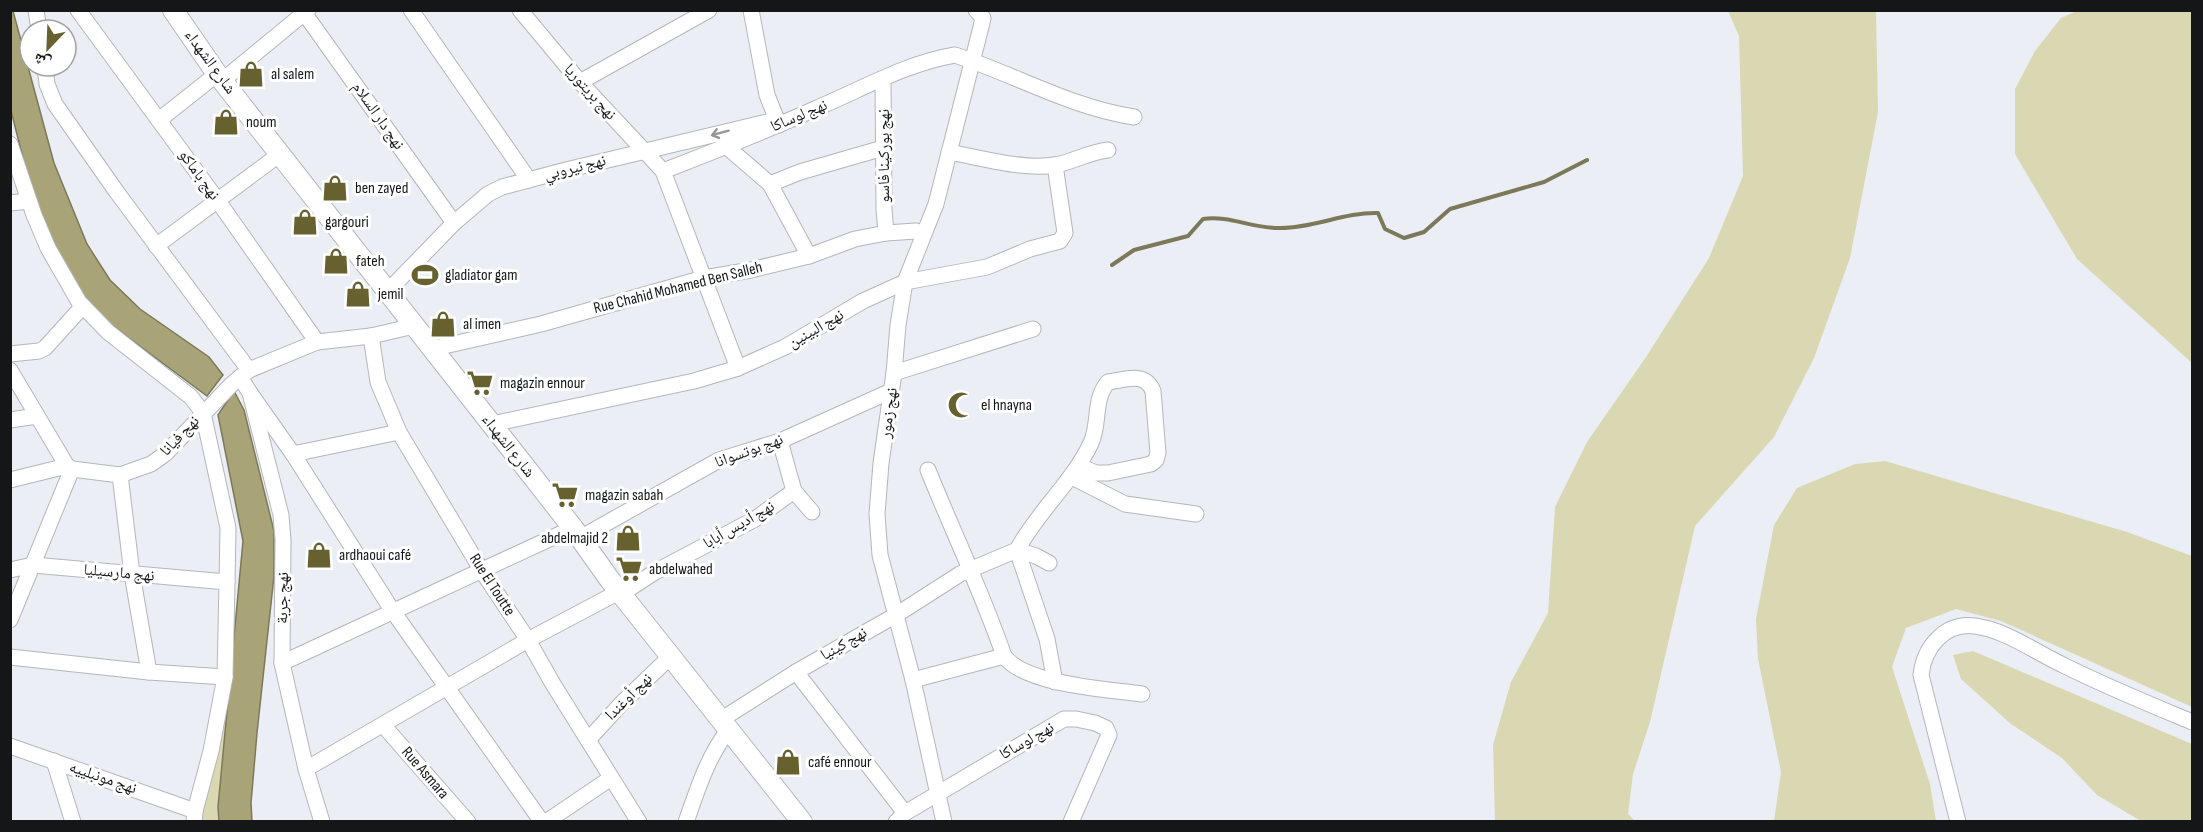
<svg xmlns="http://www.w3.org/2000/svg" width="2203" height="832" viewBox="0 0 2203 832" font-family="'Sofia Sans Condensed','Noto Naskh Arabic',sans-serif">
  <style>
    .green { fill: #dad8b2 }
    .water { fill: #a8a477; stroke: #7c795a; stroke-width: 1.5 }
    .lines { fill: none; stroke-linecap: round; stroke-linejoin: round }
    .stream { stroke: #7c795a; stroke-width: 4 }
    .minor-casing { stroke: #b3b6bb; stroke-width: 17 }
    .major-casing { stroke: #b3b6bb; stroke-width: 22 }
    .minor { stroke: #fff; stroke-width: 15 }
    .major { stroke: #fff; stroke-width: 20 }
    .oneway { stroke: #969697 }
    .labels { text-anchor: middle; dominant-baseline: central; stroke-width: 6; stroke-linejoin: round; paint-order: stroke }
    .street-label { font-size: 16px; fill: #151618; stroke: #fff }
    .poi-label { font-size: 16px; fill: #151618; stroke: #fff; text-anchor: start }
  </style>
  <rect width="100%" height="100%" fill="#ebeef4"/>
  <g class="green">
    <path d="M 1728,11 L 1876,11 L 1878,112 L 1850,258 L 1814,358 L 1774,437 L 1695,526 L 1650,722 L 1633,774 L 1628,814 L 1635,821 L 1495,821 L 1493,745 L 1511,682 L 1548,613 L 1555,507 L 1587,442 L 1646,357 L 1709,258 L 1743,176 L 1739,36 Z"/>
    <path d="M 2077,11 L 2192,11 L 2192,363 L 2077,259 L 2015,154 L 2015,89 L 2035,51 L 2061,18 Z"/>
    <path d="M 1885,461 L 2127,532 L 2192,556 L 2192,707 L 2001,621 L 1956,609 L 1906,628 L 1892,667 L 1930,784 L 1936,821 L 1774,821 L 1781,772 L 1758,659 L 1756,619 L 1774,525 L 1797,488 L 1855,464 Z"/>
    <path d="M 1973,651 L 2192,744 L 2192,821 L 2141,821 L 2097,795 L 2062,758 L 2011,724 L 1961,679 L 1953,655 Z"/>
    <path d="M 227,708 L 218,807 L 219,821 L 202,822 L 202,809 Z"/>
  </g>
  <g class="water">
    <path d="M 10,11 L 13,11 L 54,163 L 87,244 L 110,280 L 140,309 L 209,357 L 223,375 L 207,396 L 106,321 L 84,297 L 54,248 L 32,193 L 11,111 Z"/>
    <path d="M 234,391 L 244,410 L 274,531 L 274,576 L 257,733 L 251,803 L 252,821 L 219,821 L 218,807 L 243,541 L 218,415 Z"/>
  </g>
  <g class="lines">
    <path class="stream" d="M 1112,265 L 1134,250 L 1188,236 L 1203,219 C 1229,215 1254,229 1281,228 C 1314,228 1345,212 1378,213 L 1385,229 L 1404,238 L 1424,232 L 1450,209 L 1544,182 L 1587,160"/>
    <g class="minor-casing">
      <g id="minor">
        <path d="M 36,10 L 39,30"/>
        <path d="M 78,10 L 218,201 L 317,342"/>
        <path d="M 302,10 L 454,223"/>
        <path d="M 411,10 L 529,180"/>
        <path d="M 520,10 L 580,82 L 663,171 L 738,368"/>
        <path d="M 751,10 L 767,95 L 779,125"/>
        <path d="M 45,66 L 47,84 L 55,104 L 116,191 L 249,370"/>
        <path d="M 883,79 L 884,209 L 886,233"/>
        <path d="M 223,80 L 308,10"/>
        <path d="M 580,82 L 709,10"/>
        <path d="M 159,120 L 217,74"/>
        <path d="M 10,144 L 34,215 L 48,248 L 79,302 L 108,332 L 191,397 L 203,413 L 228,528 L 227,582 L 225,677 L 211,751 L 195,811 L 194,822"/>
        <path d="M 727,147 L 770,184 L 809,256"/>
        <path d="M 949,152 C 981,158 1023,170 1055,165 C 1073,162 1089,152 1108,150"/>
        <path d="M 663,171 C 715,151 766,131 817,108 C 862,89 907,63 955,55 C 1016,75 1070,107 1134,117"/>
        <path d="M 770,184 L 800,172 L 883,148"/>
        <path d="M 10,203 L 29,201"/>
        <path d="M 156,246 L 280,154"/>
        <path d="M 387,292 L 454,223 L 488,194 L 502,187 L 566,170 L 767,122"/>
        <path d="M 371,336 L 378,382 L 399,432 L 482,571 L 528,640 L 553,684 L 639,822"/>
        <path d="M 431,349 L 541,324 L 704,278 L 751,270 L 809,256 L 855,239 L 886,233 L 916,231 L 922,235"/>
        <path d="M 10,354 L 39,351 L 45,348 L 83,306"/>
        <path d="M 10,370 L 67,466"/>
        <path d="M 894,373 L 1033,329"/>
        <path d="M 240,377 L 250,393 L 281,515 L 283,540 L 282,663 L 306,769 L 322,822"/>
        <path d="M 250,393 L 293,454 L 392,610 L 542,822"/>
        <path d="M 10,420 L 37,416"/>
        <path d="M 492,424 L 694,381 L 738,368 L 785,347 L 863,301 L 905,282 L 987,267 L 1030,249 L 1060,241 L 1065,233 L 1055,165"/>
        <path d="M 780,441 L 794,491 L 812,512"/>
        <path d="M 293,454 L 399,432"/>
        <path d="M 928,470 C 953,532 982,592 1004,656"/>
        <path d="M 120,475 L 132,574 L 149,672"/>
        <path d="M 1072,477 L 1125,504 L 1196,514"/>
        <path d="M 10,480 L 67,466 L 72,469 L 120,475 L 151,464 L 165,454 L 232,384 L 249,370 L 317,342 L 371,336 L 414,326"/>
        <path d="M 580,538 L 719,460 L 780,441 L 891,391"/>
        <path d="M 10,570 L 33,565 L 227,582"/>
        <path d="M 10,620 L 72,469"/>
        <path d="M 10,657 L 149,672 L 225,677"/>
        <path d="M 282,663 L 573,528"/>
        <path d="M 913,680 L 1004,656 C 1025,685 1107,689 1142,694"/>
        <path d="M 1055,682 L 1047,639 L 1017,550 C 1038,511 1072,483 1091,443 C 1100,424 1093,399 1108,382 C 1125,380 1145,371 1153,391 L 1158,453 L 1156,460 L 1151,464 L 1108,473 L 1096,473 L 1079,466"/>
        <path d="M 722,719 L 796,672"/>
        <path d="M 383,725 L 468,822"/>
        <path d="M 588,740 L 621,704 L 672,655"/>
        <path d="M 10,746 L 195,811"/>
        <path d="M 54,761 L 73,822"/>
        <path d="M 306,769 L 528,640 L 613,595 L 621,594 L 655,572 L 755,519 L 794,491"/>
        <path d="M 905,813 L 796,672 L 896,615 L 960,574 L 1017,550 L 1036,556 L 1049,563"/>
        <path d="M 546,822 L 611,778"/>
        <path d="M 686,822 C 698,788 707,758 729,729"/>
        <path d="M 896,822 L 905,813 L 1064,719 L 1076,719 L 1095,723 L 1106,728 L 1109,735 L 1071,822"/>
        <path d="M 944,822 L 913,680 L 880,555 L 877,514 L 881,463 L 894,373 L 898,325 L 905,282 L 936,204 L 981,27 L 983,18 L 976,10"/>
        <path d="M 1958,822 L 1921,675 C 1924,647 1945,622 1975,626 C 2006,630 2035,652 2063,665 C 2105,686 2149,704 2192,722"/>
      </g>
    </g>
    <g class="major-casing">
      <path id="major" d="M 173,10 L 217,74 L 573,528 L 610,580 L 802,822"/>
    </g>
    <use href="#minor" class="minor"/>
    <use href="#major" class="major"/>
  </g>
  <defs><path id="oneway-shaft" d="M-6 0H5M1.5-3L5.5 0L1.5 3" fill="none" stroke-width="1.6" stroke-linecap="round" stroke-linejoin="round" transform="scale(1.5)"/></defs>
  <use class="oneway" href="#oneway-shaft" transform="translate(720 133) rotate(165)"/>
  <defs>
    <g id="shop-bare" transform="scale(2.07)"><path d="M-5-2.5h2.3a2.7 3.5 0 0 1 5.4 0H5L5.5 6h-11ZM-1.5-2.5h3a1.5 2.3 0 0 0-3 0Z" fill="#66612e" stroke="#fff" stroke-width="2.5" paint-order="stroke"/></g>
    <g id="stadium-bare" transform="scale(2.07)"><path d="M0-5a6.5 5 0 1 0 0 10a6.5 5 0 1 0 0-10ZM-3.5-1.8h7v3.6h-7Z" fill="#66612e" stroke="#fff" stroke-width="2.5" paint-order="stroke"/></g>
    <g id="supermarket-bare" transform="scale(2.07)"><path d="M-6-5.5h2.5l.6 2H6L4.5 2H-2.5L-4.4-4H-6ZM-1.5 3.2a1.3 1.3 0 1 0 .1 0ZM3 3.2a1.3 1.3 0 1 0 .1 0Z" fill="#66612e" stroke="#fff" stroke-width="2.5" paint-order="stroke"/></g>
    <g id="mosque-bare" transform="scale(2.07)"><path d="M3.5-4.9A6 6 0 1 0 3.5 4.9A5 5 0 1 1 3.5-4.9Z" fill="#66612e" stroke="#fff" stroke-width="2.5" paint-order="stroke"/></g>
  </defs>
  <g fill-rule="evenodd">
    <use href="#shop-bare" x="251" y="74"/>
    <use href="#shop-bare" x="226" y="122"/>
    <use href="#shop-bare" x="335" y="188"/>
    <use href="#shop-bare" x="305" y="222"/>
    <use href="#shop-bare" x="336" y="261"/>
    <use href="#stadium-bare" x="425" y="275"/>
    <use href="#shop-bare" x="358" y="294"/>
    <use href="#shop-bare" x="443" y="324"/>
    <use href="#supermarket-bare" x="480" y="383"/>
    <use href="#mosque-bare" x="961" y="405"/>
    <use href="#supermarket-bare" x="565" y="495"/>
    <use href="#shop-bare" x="628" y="538"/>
    <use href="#shop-bare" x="319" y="555"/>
    <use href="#supermarket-bare" x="629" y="569"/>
    <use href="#shop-bare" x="788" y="762"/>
  </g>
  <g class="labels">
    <g class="street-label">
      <text transform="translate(210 62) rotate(54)">شارع الشهداء</text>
      <text transform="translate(590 92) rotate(48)">نهج بريتوريا</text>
      <text transform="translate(378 116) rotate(55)">نهج دار السلام</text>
      <text transform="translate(799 116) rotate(-23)">نهج لوساكا</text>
      <text transform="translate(884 156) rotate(-90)">نهج بوركينا فاسو</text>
      <text transform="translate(575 168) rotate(-14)">نهج نيروبي</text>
      <text transform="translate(199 175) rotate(54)">نهج باماكو</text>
      <text transform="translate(678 288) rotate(-14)">Rue Chahid Mohamed Ben Salleh</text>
      <text transform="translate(816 329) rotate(-30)">نهج البينين</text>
      <text transform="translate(889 413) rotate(-82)">نهج زمور</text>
      <text transform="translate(180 436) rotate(-46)">نهج فيانا</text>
      <text transform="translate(508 446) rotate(52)">شارع الشهداء</text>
      <text transform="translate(749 451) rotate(-20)">نهج بوتسوانا</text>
      <text transform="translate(739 525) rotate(-30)">نهج أديس أبابا</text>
      <text transform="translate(119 573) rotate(5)">نهج مارسيليا</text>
      <text transform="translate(492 585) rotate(57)">Rue El Toutte</text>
      <text transform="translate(283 598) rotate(-89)">نهج جربة</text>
      <text transform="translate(844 644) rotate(-30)">نهج كينيا</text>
      <text transform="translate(629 697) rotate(-45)">نهج أوغندا</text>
      <text transform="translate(1027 741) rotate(-30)">نهج لوساكا</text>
      <text transform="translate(425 773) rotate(49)">Rue Asmara</text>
      <text transform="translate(103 778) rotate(19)">نهج مونبلييه</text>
    </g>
    <g class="poi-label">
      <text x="271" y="74">al salem</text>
      <text x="246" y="122">noum</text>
      <text x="355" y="188">ben zayed</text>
      <text x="325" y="222">gargouri</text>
      <text x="356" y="261">fateh</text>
      <text x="445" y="275">gladiator gam</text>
      <text x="378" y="294">jemil</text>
      <text x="463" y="324">al imen</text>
      <text x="500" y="383">magazin ennour</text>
      <text x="981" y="405">el hnayna</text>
      <text x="585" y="495">magazin sabah</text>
      <text x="608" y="538" text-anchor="end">abdelmajid 2</text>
      <text x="339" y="555">ardhaoui café</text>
      <text x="649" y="569">abdelwahed</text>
      <text x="808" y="762">café ennour</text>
    </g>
  </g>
  <rect width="2203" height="832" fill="none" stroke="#151618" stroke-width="24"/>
  <g transform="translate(48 48) rotate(203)"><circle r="28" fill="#ffffff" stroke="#a1a2a3" stroke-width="1.5"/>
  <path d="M0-4.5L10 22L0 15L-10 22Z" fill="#66612e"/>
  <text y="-9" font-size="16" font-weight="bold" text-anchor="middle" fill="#151618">ش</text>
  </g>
</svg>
